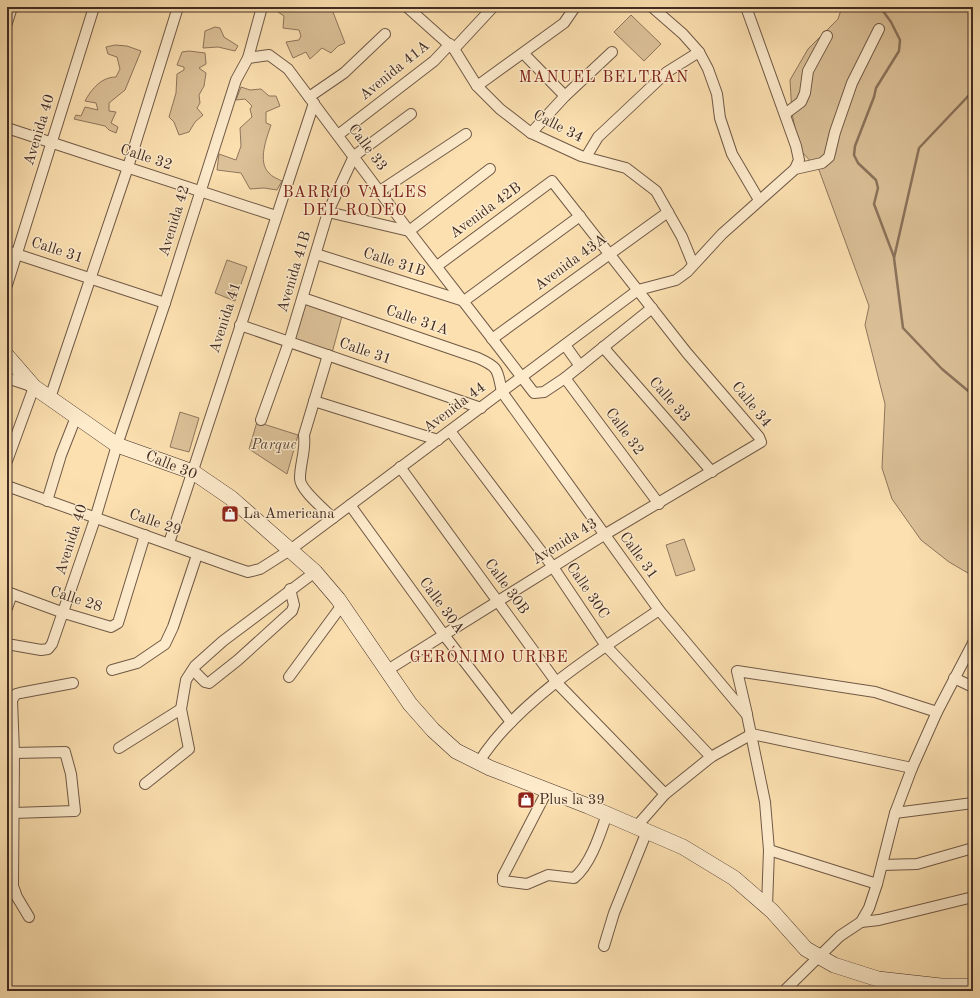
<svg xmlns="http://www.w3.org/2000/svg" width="980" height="998" viewBox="0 0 980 998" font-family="'Old Standard TT',serif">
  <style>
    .green { fill: #dcc198; stroke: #8e765e }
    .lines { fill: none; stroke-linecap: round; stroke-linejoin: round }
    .stream { stroke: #8b735b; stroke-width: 2.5 }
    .street-casing { stroke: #705947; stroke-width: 12 }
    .secondary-casing { stroke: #412c24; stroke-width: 16 }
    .street { stroke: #fdebcc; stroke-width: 10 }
    .secondary { stroke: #fdebcc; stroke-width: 15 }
    .labels { text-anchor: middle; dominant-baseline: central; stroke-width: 3; stroke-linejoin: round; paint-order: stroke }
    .street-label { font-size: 15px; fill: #412c24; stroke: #fdebcc }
    .park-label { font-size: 15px; font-style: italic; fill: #604a3b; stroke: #fdebcc }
    .poi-label { font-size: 15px; fill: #412c24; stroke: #fdebcc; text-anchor: start }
    .neighbourhood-label { font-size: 16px; letter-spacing: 1px; fill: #7a1f14; stroke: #fdebcc }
  </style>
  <rect width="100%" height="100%" fill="#fce0b0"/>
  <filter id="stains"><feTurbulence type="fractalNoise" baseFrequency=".005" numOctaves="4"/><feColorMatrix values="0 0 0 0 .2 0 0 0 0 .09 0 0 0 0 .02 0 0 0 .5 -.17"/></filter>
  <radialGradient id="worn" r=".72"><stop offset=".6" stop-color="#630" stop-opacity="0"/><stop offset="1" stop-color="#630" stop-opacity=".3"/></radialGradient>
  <g class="green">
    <path d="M 286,7 L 331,7 L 345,43 L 338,46 L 331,53 L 322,48 L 310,59 L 306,52 L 293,58 L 286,42 L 299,40 L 301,36 L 299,30 L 283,28 L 284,16 L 278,12 Z"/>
    <path d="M 842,7 L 973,7 L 973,576 L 949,562 L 921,540 L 892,499 L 882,468 L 885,404 L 865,325 L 869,306 L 819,170 L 800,150 L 792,114 L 790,80 L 808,49 L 838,19 Z"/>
    <path d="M 631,15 L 661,44 L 644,61 L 614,32 Z"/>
    <path d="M 215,27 L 220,28 L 224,37 L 238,46 L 235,51 L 218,47 L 203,48 L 205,31 Z"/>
    <path d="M 115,45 L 127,46 L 141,51 L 125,90 L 109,103 L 109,111 L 116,112 L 111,123 L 118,127 L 116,133 L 109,130 L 105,126 L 74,119 L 76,115 L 81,116 L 85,107 L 98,110 L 96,103 L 85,101 C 92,88 102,77 116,77 L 120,69 L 117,57 L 108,54 L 106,47 Z"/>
    <path d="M 189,51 L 205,53 L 206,64 L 199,68 L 206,73 L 204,86 L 199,95 L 200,103 L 197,108 L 203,115 L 195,122 L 189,132 L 179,135 L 174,122 L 169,117 L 176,93 L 177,74 L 184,70 L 184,67 L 177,65 L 182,52 Z"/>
    <path d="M 241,87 L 250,90 L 261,89 L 269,96 L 276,96 L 280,106 L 266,112 L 266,123 L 271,125 C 267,137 257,162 269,173 C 272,177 278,179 282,181 L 277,190 L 264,188 L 250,189 L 241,173 L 217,170 L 219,154 L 236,160 L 241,146 L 240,128 L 252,117 L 250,109 L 252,106 L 245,99 L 236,100 Z"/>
    <path d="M 227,260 L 247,267 L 235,301 L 215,293 Z"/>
    <path d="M 305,302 L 342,316 L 332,353 L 291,341 Z"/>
    <path d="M 180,412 L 199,418 L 189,452 L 170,447 Z"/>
    <path d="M 257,422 L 298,435 L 287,474 L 249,449 Z"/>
    <path d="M 684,539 L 695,570 L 676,576 L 666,545 Z"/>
  </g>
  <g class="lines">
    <g class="stream">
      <path d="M 880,7 L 891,22 L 900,40 L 899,51 L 876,88 L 874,97 L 855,146 L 854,155 L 858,163 L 876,180 L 878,188 L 874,204 L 894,257"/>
      <path d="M 973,91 L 919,148 L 894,258 L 903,328 L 942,369 L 973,395"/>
    </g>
    <g class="street-casing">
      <g id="street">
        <path d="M 407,7 L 454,49 L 477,86 L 500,109 L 531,133 L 581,156 L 626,168 L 656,191 L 682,237 L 693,264"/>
        <path d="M 652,7 L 683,34 L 699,52 L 708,69 L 717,94 L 720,118 L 732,154 L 759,200"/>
        <path d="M 746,7 L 796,146 L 799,160 L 795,169"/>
        <path d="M 7,23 L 12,7"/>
        <path d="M 454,49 L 493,7"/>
        <path d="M 524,54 L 565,96"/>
        <path d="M 248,58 L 269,55 L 288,69 L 409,231 L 534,393 L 544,392 L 565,378 L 652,308"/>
        <path d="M 477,86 L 564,23 L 575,7"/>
        <path d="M 309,97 L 344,73 L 385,34"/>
        <path d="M 785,114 L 801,102 L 805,93 L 808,71 L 827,36"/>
        <path d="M 7,128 L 276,216"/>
        <path d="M 531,133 L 565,96 L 612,52"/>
        <path d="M 338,135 L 434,61 L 450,44"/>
        <path d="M 586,157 L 598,137 L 667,72 L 699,52"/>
        <path d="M 380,191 L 466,134"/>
        <path d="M 328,212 L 409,231 L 490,169"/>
        <path d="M 7,251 L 165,303"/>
        <path d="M 316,254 L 464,301 L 580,216"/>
        <path d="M 7,285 L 94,7"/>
        <path d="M 303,298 L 478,358 C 500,368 497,370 502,392 L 659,610 L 747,715 L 765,802 L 769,850 L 767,906"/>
        <path d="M 240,325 L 481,408"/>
        <path d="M 492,339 L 668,212"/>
        <path d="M 565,345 L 580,366"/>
        <path d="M 603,347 L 712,472"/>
        <path d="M 328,355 L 304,435 C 306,451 300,463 300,478 C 299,489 325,510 333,518"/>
        <path d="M 7,378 L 34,387 L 7,461"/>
        <path d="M 565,378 L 659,504"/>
        <path d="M 50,398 L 128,167 L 178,7"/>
        <path d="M 314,401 L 438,440"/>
        <path d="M 261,420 L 289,342 L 328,212 L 354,156 L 411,114"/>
        <path d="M 450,431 L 553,567 L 606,646 L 711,757"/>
        <path d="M 400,467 L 557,683 L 665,794"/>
        <path d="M 7,486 L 233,567 L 248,572 L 260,569 L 290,550 L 638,290 L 676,280 L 687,272 L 722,234 L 795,169 L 822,163 L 829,157 L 835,132 L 852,83 L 879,29"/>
        <path d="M 47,501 L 61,455 L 76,417"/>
        <path d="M 350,505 L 444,635 L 511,722"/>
        <path d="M 169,543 L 314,103"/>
        <path d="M 7,592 L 64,613 L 111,627 L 118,623 L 145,535"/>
        <path d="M 7,608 L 12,594"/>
        <path d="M 7,644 L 41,650 L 48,649 L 52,644 L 95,519 L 117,445 L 165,303 L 236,80 L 248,58 L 262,7"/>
        <path d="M 112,670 L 137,663 L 165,644 L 173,627 L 197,555"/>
        <path d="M 193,670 L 205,682 L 209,683 L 238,660 L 292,611 L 294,605 L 290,589"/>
        <path d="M 386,671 L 604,535 L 761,442 L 759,437 L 687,353 L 552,181 L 437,266"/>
        <path d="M 289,677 L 342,605"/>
        <path d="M 954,678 L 973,687"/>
        <path d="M 747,714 L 737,671 L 875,692 L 937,712"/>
        <path d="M 119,748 L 181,709"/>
        <path d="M 479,762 C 516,702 600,650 659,610"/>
        <path d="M 145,784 L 189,749 L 181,709 L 186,680 L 195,666 L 223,641 L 315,572"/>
        <path d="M 547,791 L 503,876 L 503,881 L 527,884 L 548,875 L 574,878 C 591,864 600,834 607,814"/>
        <path d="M 13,813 L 75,811 L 71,774 L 65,752 L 14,753"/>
        <path d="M 895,813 L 973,803"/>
        <path d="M 636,827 L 665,794 L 711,757 L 752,734 L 912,768"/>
        <path d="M 769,850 L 877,884"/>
        <path d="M 882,865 L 917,864 L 973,848"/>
        <path d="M 29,917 L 17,897 L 13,886 L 14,753 L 12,700 L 16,694 L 20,693 L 73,683"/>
        <path d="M 861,922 L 879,920 L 973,897"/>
        <path d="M 604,946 L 614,913 L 647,831"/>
        <path d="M 784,991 L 840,936 L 861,922 L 869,908 L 877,884 L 895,813 L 912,768 L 937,712 L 973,643"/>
      </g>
    </g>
    <g class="secondary-casing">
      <path id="secondary" d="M 7,356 L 34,387 L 117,445 L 193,472 L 231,498 L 315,572 L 338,599 L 410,704 L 433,730 L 456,751 L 490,768 L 588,806 L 683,847 L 734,878 L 772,911 L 806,949 L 834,965 L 878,979 L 941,986 L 973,986"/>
    </g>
    <use href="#street" class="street"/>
    <use href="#secondary" class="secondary"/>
  </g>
  <defs>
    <g id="shop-square" transform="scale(0.9)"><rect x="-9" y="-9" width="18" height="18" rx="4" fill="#8f2418" stroke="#fdebcc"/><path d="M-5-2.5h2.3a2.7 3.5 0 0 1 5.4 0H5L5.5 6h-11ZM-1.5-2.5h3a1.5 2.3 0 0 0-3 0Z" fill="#fff"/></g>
  </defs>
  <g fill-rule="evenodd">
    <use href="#shop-square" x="230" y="514"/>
    <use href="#shop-square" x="526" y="800"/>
  </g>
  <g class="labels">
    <g class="street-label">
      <text transform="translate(395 71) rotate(-39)">Avenida 41A</text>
      <text transform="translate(558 127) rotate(27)">Calle 34</text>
      <text transform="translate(40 130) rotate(-73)">Avenida 40</text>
      <text transform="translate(367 148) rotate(53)">Calle 33</text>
      <text transform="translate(146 158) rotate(18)">Calle 32</text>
      <text transform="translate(486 211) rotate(-36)">Avenida 42B</text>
      <text transform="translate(175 221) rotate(-73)">Avenida 42</text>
      <text transform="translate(57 251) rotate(18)">Calle 31</text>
      <text transform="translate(394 263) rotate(18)">Calle 31B</text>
      <text transform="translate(571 263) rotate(-36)">Avenida 43A</text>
      <text transform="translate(295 272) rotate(-73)">Avenida 41B</text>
      <text transform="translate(226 318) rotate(-72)">Avenida 41</text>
      <text transform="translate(417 321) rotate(19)">Calle 31A</text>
      <text transform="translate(365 352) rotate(19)">Calle 31</text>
      <text transform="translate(669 400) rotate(49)">Calle 33</text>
      <text transform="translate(751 405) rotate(51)">Calle 34</text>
      <text transform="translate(455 408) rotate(-37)">Avenida 44</text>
      <text transform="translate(624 432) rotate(54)">Calle 32</text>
      <text transform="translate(171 466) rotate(22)">Calle 30</text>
      <text transform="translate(155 523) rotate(19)">Calle 29</text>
      <text transform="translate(72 540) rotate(-72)">Avenida 40</text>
      <text transform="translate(565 542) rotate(-32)">Avenida 43</text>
      <text transform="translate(638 556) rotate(54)">Calle 31</text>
      <text transform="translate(506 587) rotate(54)">Calle 30B</text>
      <text transform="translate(587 591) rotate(56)">Calle 30C</text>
      <text transform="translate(76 600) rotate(18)">Calle 28</text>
      <text transform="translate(441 606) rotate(54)">Calle 30A</text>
    </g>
    <g class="park-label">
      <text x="274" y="445">Parque</text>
    </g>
    <g class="poi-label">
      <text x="243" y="514">La Americana</text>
      <text x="539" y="800">Plus la 39</text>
    </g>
    <g class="neighbourhood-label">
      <text x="604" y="78">MANUEL BELTRAN</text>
      <text x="355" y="193">BARRIO VALLES<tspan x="355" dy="18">DEL RODEO</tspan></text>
      <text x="489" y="658">GERÓNIMO URIBE</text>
    </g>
  </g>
  <rect width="980" height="998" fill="none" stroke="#fce0b0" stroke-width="24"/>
  <rect x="8" y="8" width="964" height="982" fill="none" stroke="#412c24" stroke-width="2"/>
  <rect x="12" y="12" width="956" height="974" fill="none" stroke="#412c24"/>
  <rect width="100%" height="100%" filter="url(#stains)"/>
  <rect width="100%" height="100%" fill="url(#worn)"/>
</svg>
